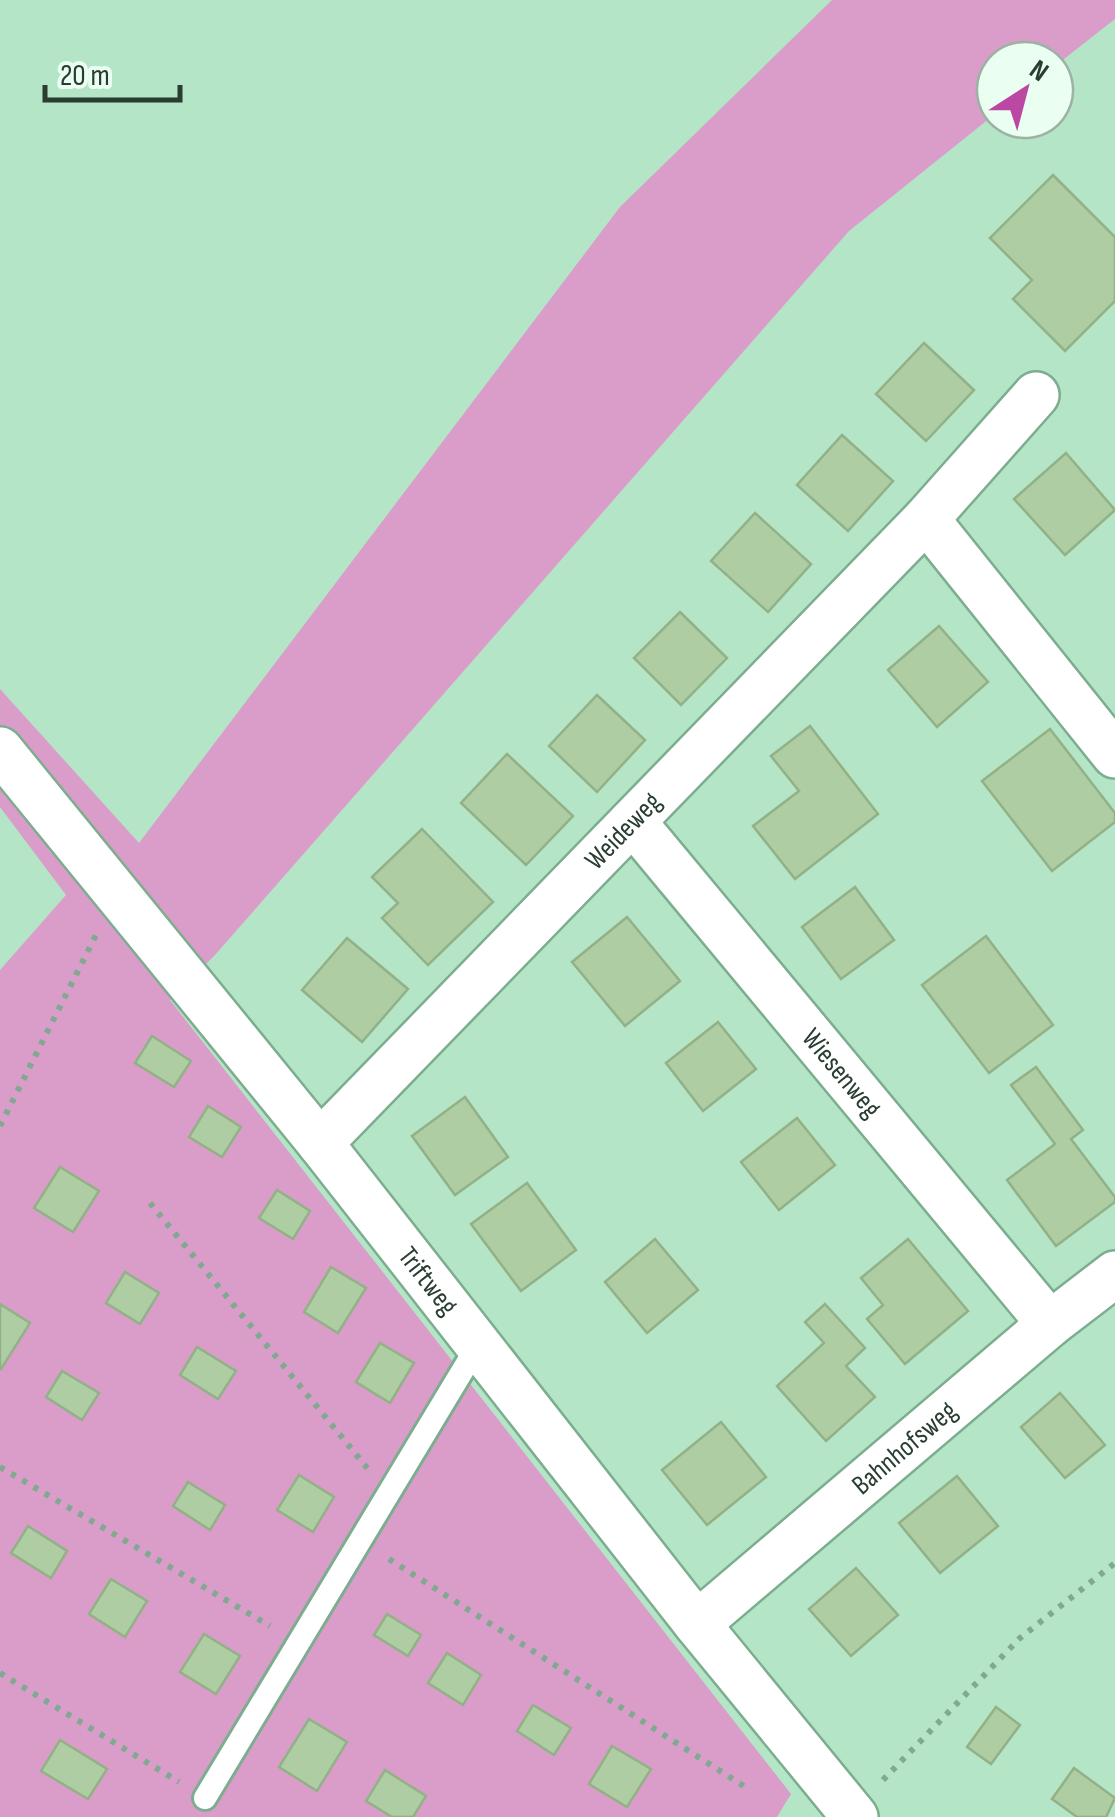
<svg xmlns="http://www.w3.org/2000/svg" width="1115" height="1817" viewBox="0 0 1115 1817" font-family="'Sofia Sans Condensed',sans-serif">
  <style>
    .green { fill: #da9dc9 }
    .building { fill: #aecda2; stroke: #92b187; stroke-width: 2.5 }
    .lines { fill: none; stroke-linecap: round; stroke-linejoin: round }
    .lane-casing { stroke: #7dad8f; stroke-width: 28 }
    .street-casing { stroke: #7dad8f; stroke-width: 50 }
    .path { stroke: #81a890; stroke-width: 6; stroke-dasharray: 5 8; stroke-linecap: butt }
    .lane { stroke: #fff; stroke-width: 22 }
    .street { stroke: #fff; stroke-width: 45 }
    .labels { text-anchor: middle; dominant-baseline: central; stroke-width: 10; stroke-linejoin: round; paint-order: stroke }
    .street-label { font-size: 28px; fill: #293d31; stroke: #eafef1 }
  </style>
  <rect width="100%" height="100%" fill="#b3e5c6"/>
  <path class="green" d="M 832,0 L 1115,0 L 1115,19 L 1055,66 L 1055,60 L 995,60 L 995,114 L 849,231 L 215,955 L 170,1000 L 791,1794 L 777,1817 L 0,1817 L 0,970 L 66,895 L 0,807 L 0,689 L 139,843 L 620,207 Z"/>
  <g class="building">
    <path d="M 1053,175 L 1115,237 L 1115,301 L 1065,351 L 1013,299 L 1032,280 L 990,238 Z"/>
    <path d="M 924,343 L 974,390 L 926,441 L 876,394 Z"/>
    <path d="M 842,435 L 893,481 L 848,531 L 797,485 Z"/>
    <path d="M 1066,453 L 1115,510 L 1065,555 L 1014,499 Z"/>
    <path d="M 755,513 L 811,564 L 768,612 L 711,561 Z"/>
    <path d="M 680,612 L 727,658 L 681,705 L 634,658 Z"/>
    <path d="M 939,626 L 988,682 L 937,727 L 888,670 Z"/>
    <path d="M 597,695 L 645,740 L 597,792 L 549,746 Z"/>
    <path d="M 810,726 L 878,814 L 795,879 L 753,826 L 799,791 L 771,756 Z"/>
    <path d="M 1050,729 L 1115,813 L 1115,822 L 1052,871 L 982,781 Z"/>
    <path d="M 507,754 L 573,816 L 526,865 L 461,803 Z"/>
    <path d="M 422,829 L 493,902 L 428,965 L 382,918 L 398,903 L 372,877 Z"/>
    <path d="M 855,887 L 894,940 L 841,979 L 802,927 Z"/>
    <path d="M 627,917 L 680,981 L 625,1026 L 572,962 Z"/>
    <path d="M 986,936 L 1053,1025 L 989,1073 L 922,985 Z"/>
    <path d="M 347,938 L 408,989 L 362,1042 L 302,990 Z"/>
    <path d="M 718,1022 L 756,1069 L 703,1111 L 666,1063 Z"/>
    <path d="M 152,1036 L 191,1061 L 174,1087 L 135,1063 Z"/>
    <path d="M 1036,1067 L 1083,1130 L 1071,1139 L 1115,1197 L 1115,1202 L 1056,1246 L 1007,1180 L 1055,1144 L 1011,1085 Z"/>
    <path d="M 465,1097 L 508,1157 L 455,1195 L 412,1136 Z"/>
    <path d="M 208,1106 L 241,1127 L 222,1157 L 189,1137 Z"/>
    <path d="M 797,1118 L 835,1165 L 779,1210 L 741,1162 Z"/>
    <path d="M 60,1167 L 99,1191 L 73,1232 L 34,1208 Z"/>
    <path d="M 527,1183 L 576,1250 L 521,1291 L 471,1224 Z"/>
    <path d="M 277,1190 L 310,1211 L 293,1239 L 259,1218 Z"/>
    <path d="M 655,1239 L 698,1290 L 647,1333 L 605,1282 Z"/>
    <path d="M 908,1239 L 968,1311 L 905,1364 L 867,1319 L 883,1305 L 861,1278 Z"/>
    <path d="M 331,1267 L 366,1288 L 338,1333 L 304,1312 Z"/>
    <path d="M 125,1272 L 159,1293 L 140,1324 L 106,1303 Z"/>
    <path d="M 0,1304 L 30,1323 L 1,1369 L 0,1368 Z"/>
    <path d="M 825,1304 L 865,1348 L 846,1366 L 875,1397 L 826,1441 L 777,1386 L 824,1343 L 805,1322 Z"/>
    <path d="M 380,1343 L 414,1363 L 390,1403 L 356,1382 Z"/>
    <path d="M 197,1347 L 236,1371 L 218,1399 L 180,1375 Z"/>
    <path d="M 62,1371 L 99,1393 L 82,1420 L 46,1397 Z"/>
    <path d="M 1060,1393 L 1105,1445 L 1065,1478 L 1021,1427 Z"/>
    <path d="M 721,1422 L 766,1477 L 707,1525 L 662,1470 Z"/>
    <path d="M 299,1475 L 334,1497 L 313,1532 L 277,1510 Z"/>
    <path d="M 957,1476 L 998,1526 L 940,1573 L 899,1523 Z"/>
    <path d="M 188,1482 L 225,1505 L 210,1530 L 173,1506 Z"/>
    <path d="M 28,1526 L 67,1551 L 51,1578 L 11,1553 Z"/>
    <path d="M 856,1568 L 898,1615 L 851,1656 L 809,1609 Z"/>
    <path d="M 111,1579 L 147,1601 L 125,1637 L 89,1614 Z"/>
    <path d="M 387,1614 L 421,1635 L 408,1656 L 374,1635 Z"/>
    <path d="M 204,1634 L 240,1656 L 216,1694 L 180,1672 Z"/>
    <path d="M 447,1653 L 481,1675 L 463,1705 L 428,1683 Z"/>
    <path d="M 533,1705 L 571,1728 L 554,1755 L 517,1731 Z"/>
    <path d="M 996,1707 L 1020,1725 L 991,1764 L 967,1747 Z"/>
    <path d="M 309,1719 L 347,1742 L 317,1791 L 279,1767 Z"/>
    <path d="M 60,1740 L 107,1769 L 88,1799 L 41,1771 Z"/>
    <path d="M 612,1746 L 651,1769 L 627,1807 L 589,1784 Z"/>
    <path d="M 1074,1768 L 1115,1798 L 1106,1817 L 1077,1817 L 1052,1799 Z"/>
    <path d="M 385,1770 L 426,1796 L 413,1817 L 392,1817 L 366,1801 Z"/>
  </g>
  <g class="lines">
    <g class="lane-casing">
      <path id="lane" d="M 205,1798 L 478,1345"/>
    </g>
    <g class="street-casing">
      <g id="street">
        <path d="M 926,519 L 1115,755"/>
        <path id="s1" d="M 0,750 L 320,1143 L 697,1624 L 855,1817"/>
        <path id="s2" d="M 634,823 L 1050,1324"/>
        <path id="s3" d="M 320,1143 L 926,519 L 1036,395"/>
        <path id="s4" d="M 697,1624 L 1050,1324 L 1115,1274"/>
      </g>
    </g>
    <g class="path">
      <path d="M 0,1126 L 96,935"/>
      <path d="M 150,1203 L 368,1469"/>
      <path d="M 0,1467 L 270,1626"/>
      <path d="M 389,1559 L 750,1790"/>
      <path d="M 0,1673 L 179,1782"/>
      <path d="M 883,1780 L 1020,1638 L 1115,1563"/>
    </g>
    <use href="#lane" class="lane"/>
    <use href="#street" class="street"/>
  </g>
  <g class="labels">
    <g class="street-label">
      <text stroke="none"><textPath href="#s3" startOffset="435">Weideweg</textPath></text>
      <text stroke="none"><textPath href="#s2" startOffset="325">Wiesenweg</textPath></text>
      <text stroke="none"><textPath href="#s1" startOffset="682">Triftweg</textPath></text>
      <text stroke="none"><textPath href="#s4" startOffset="272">Bahnhofsweg</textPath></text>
    </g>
  </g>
  <g transform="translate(1025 90) rotate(36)"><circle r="48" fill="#eafef1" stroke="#9db1a4" stroke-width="2.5"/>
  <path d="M0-8L18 38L0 25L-18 38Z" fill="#bb49a3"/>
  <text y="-15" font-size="28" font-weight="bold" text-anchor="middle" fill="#293d31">N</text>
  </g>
  <path d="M45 85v15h135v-15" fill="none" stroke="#293d31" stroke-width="5"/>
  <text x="60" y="85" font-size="30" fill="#293d31" stroke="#eafef1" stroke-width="8" paint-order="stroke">20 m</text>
</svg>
